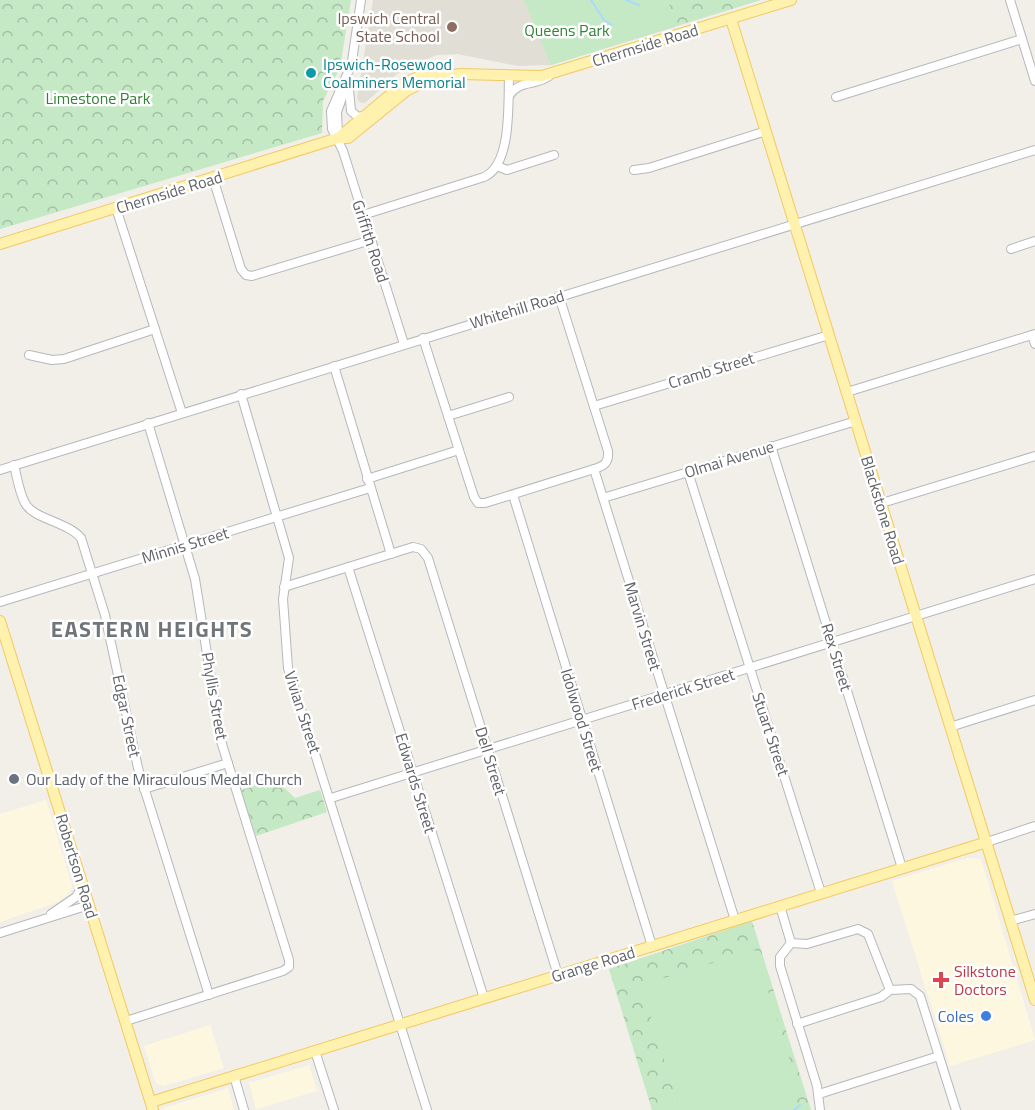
<svg xmlns="http://www.w3.org/2000/svg" width="1035" height="1110" viewBox="0 0 1035 1110" font-family="'Titillium Web',sans-serif">
  <style>
    .commercial { fill: #fef7e0 }
    .education { fill: #e1ded6 }
    .forest { fill: url(#forest-crowns) }
    .garden { fill: #c5e8c5 }
    .lines { fill: none; stroke-linecap: round; stroke-linejoin: round }
    .stream { stroke: #aadaff; stroke-width: 2 }
    .minor-casing { stroke: #b5b8bc; stroke-width: 10 }
    .major-casing { stroke: #f2c960; stroke-width: 12 }
    .minor { stroke: #fff; stroke-width: 8 }
    .major { stroke: #fff2af; stroke-width: 10 }
    .education-dot { fill: #8d6e63; stroke: #fff; stroke-width: 2 }
    .culture-dot { fill: #0f9aa8; stroke: #fff; stroke-width: 2 }
    .worship-dot { fill: #6b7280; stroke: #fff; stroke-width: 2 }
    .health-dot { fill: #e0444e; stroke: #fff; stroke-width: 2 }
    .shop-dot { fill: #3f7fe0; stroke: #fff; stroke-width: 2 }
    .labels { text-anchor: middle; dominant-baseline: central; stroke-width: 5; stroke-linejoin: round; paint-order: stroke }
    .education-label { font-size: 16px; fill: #785e54; stroke: #fff; text-anchor: end }
    .park-label { font-size: 16px; fill: #348238; stroke: #fff }
    .street-label { font-size: 16px; fill: #5f6368; stroke: #fff }
    .culture-label { font-size: 16px; fill: #0d838f; stroke: #fff; text-anchor: start }
    .worship-label { font-size: 16px; fill: #5b616d; stroke: #fff; text-anchor: start }
    .health-label { font-size: 16px; fill: #be3a42; stroke: #fff; text-anchor: start }
    .shop-label { font-size: 16px; fill: #366cbe; stroke: #fff; text-anchor: end }
    .district-label { font-size: 22px; font-weight: bold; letter-spacing: 1.5px; fill: #70757a; stroke: #fff }
  </style>
  <defs>
    <pattern id="forest-crowns" width="20" height="18" patternUnits="userSpaceOnUse" patternTransform="scale(1.5)"><rect width="20" height="18" fill="#c5e8c5"/><path d="M2 6a3 3 0 1 1 6 0M12 15a3 3 0 1 1 6 0" fill="none" stroke="#a3c0a4"/></pattern>
  </defs>
  <rect width="100%" height="100%" fill="#f1efe8"/>
  <g class="commercial">
    <path d="M 46,800 L 72,885 L 70,893 L 58,902 L 0,922 L 0,814 Z"/>
    <path d="M 967,858 L 981,859 L 1035,1040 L 950,1066 L 892,881 Z"/>
    <path d="M 210,1025 L 224,1068 L 164,1086 L 156,1084 L 144,1046 Z"/>
    <path d="M 309,1065 L 317,1091 L 256,1109 L 249,1083 Z"/>
    <path d="M 228,1088 L 234,1110 L 164,1110 L 164,1108 Z"/>
  </g>
  <path class="education" d="M 373,0 L 524,0 L 551,65 L 518,66 L 457,54 L 436,55 L 398,73 L 365,103 L 359,102 L 357,98 Z"/>
  <g class="forest">
    <path d="M 0,0 L 351,0 L 340,68 L 323,101 L 322,133 L 0,229 Z"/>
    <path d="M 524,0 L 761,0 L 551,65 Z"/>
    <path d="M 275,779 L 295,798 L 320,790 L 327,812 L 256,836 L 241,790 Z"/>
    <path d="M 752,921 L 811,1110 L 652,1110 L 609,969 Z"/>
  </g>
  <g class="garden">
    <path d="M 524,0 L 673,0 L 668,8 L 675,27 L 551,65 Z"/>
    <path d="M 755,950 L 801,1096 L 756,1110 L 680,1110 L 641,985 Z"/>
  </g>
  <g class="lines">
    <g class="stream">
      <path d="M 591,0 L 604,20 L 612,25"/>
      <path d="M 626,0 L 639,5"/>
      <path d="M 794,1110 L 800,1105"/>
    </g>
    <g class="minor-casing">
      <g id="minor">
        <path d="M 1010,0 L 1035,81"/>
        <path d="M 352,63 L 331,111 L 332,129 L 343,151 L 404,344"/>
        <path d="M 351,68 L 361,0"/>
        <path d="M 349,89 L 351,111 L 358,117 L 364,116"/>
        <path d="M 509,96 C 518,80 536,86 549,76"/>
        <path d="M 836,97 L 1022,39"/>
        <path d="M 338,135 L 337,112 L 348,81"/>
        <path d="M 497,166 L 507,170 L 554,155"/>
        <path d="M 634,170 L 649,168 L 766,131"/>
        <path d="M 213,178 L 241,269 L 246,275 L 252,276 L 371,240"/>
        <path d="M 116,208 L 182,413"/>
        <path d="M 363,215 L 484,177 C 512,165 508,103 509,76"/>
        <path d="M 1011,249 L 1035,241"/>
        <path d="M 1032,335 L 1035,344"/>
        <path d="M 423,338 L 474,497 L 478,503 L 485,503 L 594,469 C 604,466 609,463 608,451 L 559,296"/>
        <path d="M 29,355 L 52,360 L 64,359 L 155,329"/>
        <path d="M 334,366 L 391,554"/>
        <path d="M 847,392 L 1035,334"/>
        <path d="M 241,394 L 289,558 L 283,599 L 288,668 L 427,1110"/>
        <path d="M 594,406 L 829,335"/>
        <path d="M 448,416 L 509,397"/>
        <path d="M 771,446 L 902,868"/>
        <path d="M 14,465 C 17,477 19,492 25,503 C 33,519 68,522 81,538 L 105,615 L 138,768 L 209,995"/>
        <path d="M 594,469 L 735,920"/>
        <path d="M 0,470 L 1035,150"/>
        <path d="M 688,472 L 821,893"/>
        <path d="M 367,479 L 459,450"/>
        <path d="M 513,495 L 652,946"/>
        <path d="M 603,498 L 856,421"/>
        <path d="M 882,503 L 1035,456"/>
        <path d="M 348,567 L 484,998"/>
        <path d="M 284,587 L 413,547 L 421,549 L 428,558 L 558,975"/>
        <path d="M 0,602 L 370,488"/>
        <path d="M 950,727 L 1035,700"/>
        <path d="M 144,789 L 228,763"/>
        <path d="M 331,798 L 1035,579"/>
        <path d="M 987,842 L 1035,826"/>
        <path d="M 780,906 L 791,943 L 780,957 L 780,966 L 817,1086 L 820,1110"/>
        <path d="M 51,914 L 76,897 L 83,885"/>
        <path d="M 1010,921 L 1035,914"/>
        <path d="M 0,933 L 89,905"/>
        <path d="M 791,943 L 807,944 L 858,929 L 868,934 L 890,990 L 911,989 L 920,996 L 956,1110"/>
        <path d="M 126,1021 L 283,971 L 289,967 L 289,960 L 221,741 L 195,579 L 148,423"/>
        <path d="M 797,1024 L 881,997 L 890,990"/>
        <path d="M 315,1051 L 334,1110"/>
        <path d="M 234,1076 L 244,1110"/>
        <path d="M 819,1094 L 939,1056"/>
      </g>
    </g>
    <g class="major-casing">
      <g id="major">
        <path d="M 731,19 L 1035,1000"/>
        <path d="M 338,138 L 403,84 L 426,73 L 443,68"/>
        <path d="M 0,244 L 338,138 L 348,138 L 406,91 L 432,78 L 461,74 L 542,76 L 791,0"/>
        <path d="M 0,621 L 153,1110"/>
        <path d="M 151,1102 L 987,842"/>
      </g>
    </g>
    <use href="#minor" class="minor"/>
    <use href="#major" class="major"/>
  </g>
  <circle class="education-dot" cx="452" cy="27" r="6"/>
  <circle class="culture-dot" cx="311" cy="73" r="6"/>
  <circle class="worship-dot" cx="14" cy="779" r="6"/>
  <path class="health-dot" d="M938 971h6v6h6v6h-6v6h-6v-6h-6v-6h6z"/>
  <circle class="shop-dot" cx="986" cy="1016" r="6"/>
  <g class="labels">
    <g class="education-label">
      <text x="440" y="18">Ipswich Central<tspan x="440" dy="18">State School</tspan></text>
    </g>
    <g class="park-label">
      <text x="567" y="30">Queens Park</text>
      <text x="98" y="98">Limestone Park</text>
    </g>
    <g class="street-label">
      <text transform="translate(645 45) rotate(-17)">Chermside Road</text>
      <text transform="translate(169 192) rotate(-17)">Chermside Road</text>
      <text transform="translate(371 241) rotate(72)">Griffith Road</text>
      <text transform="translate(517 309) rotate(-17)">Whitehill Road</text>
      <text transform="translate(711 370) rotate(-17)">Cramb Street</text>
      <text transform="translate(729 459) rotate(-17)">Olmai Avenue</text>
      <text transform="translate(883 510) rotate(73)">Blackstone Road</text>
      <text transform="translate(185 545) rotate(-17)">Minnis Street</text>
      <text transform="translate(643 626) rotate(73)">Marvin Street</text>
      <text transform="translate(837 657) rotate(73)">Rex Street</text>
      <text transform="translate(683 689) rotate(-17)">Frederick Street</text>
      <text transform="translate(215 696) rotate(80)">Phyllis Street</text>
      <text transform="translate(303 712) rotate(72)">Vivian Street</text>
      <text transform="translate(127 716) rotate(78)">Edgar Street</text>
      <text transform="translate(582 720) rotate(73)">Idolwood Street</text>
      <text transform="translate(771 734) rotate(72)">Stuart Street</text>
      <text transform="translate(491 761) rotate(73)">Dell Street</text>
      <text transform="translate(416 783) rotate(73)">Edwards Street</text>
      <text transform="translate(77 866) rotate(73)">Robertson Road</text>
      <text transform="translate(593 964) rotate(-17)">Grange Road</text>
    </g>
    <g class="culture-label">
      <text x="323" y="64">Ipswich-Rosewood<tspan x="323" dy="18">Coalminers Memorial</tspan></text>
    </g>
    <g class="worship-label">
      <text x="26" y="779">Our Lady of the Miraculous Medal Church</text>
    </g>
    <g class="health-label">
      <text x="954" y="971">Silkstone<tspan x="954" dy="18">Doctors</tspan></text>
    </g>
    <g class="shop-label">
      <text x="974" y="1016">Coles</text>
    </g>
    <g class="district-label">
      <text x="152" y="629">EASTERN HEIGHTS</text>
    </g>
  </g>
</svg>
